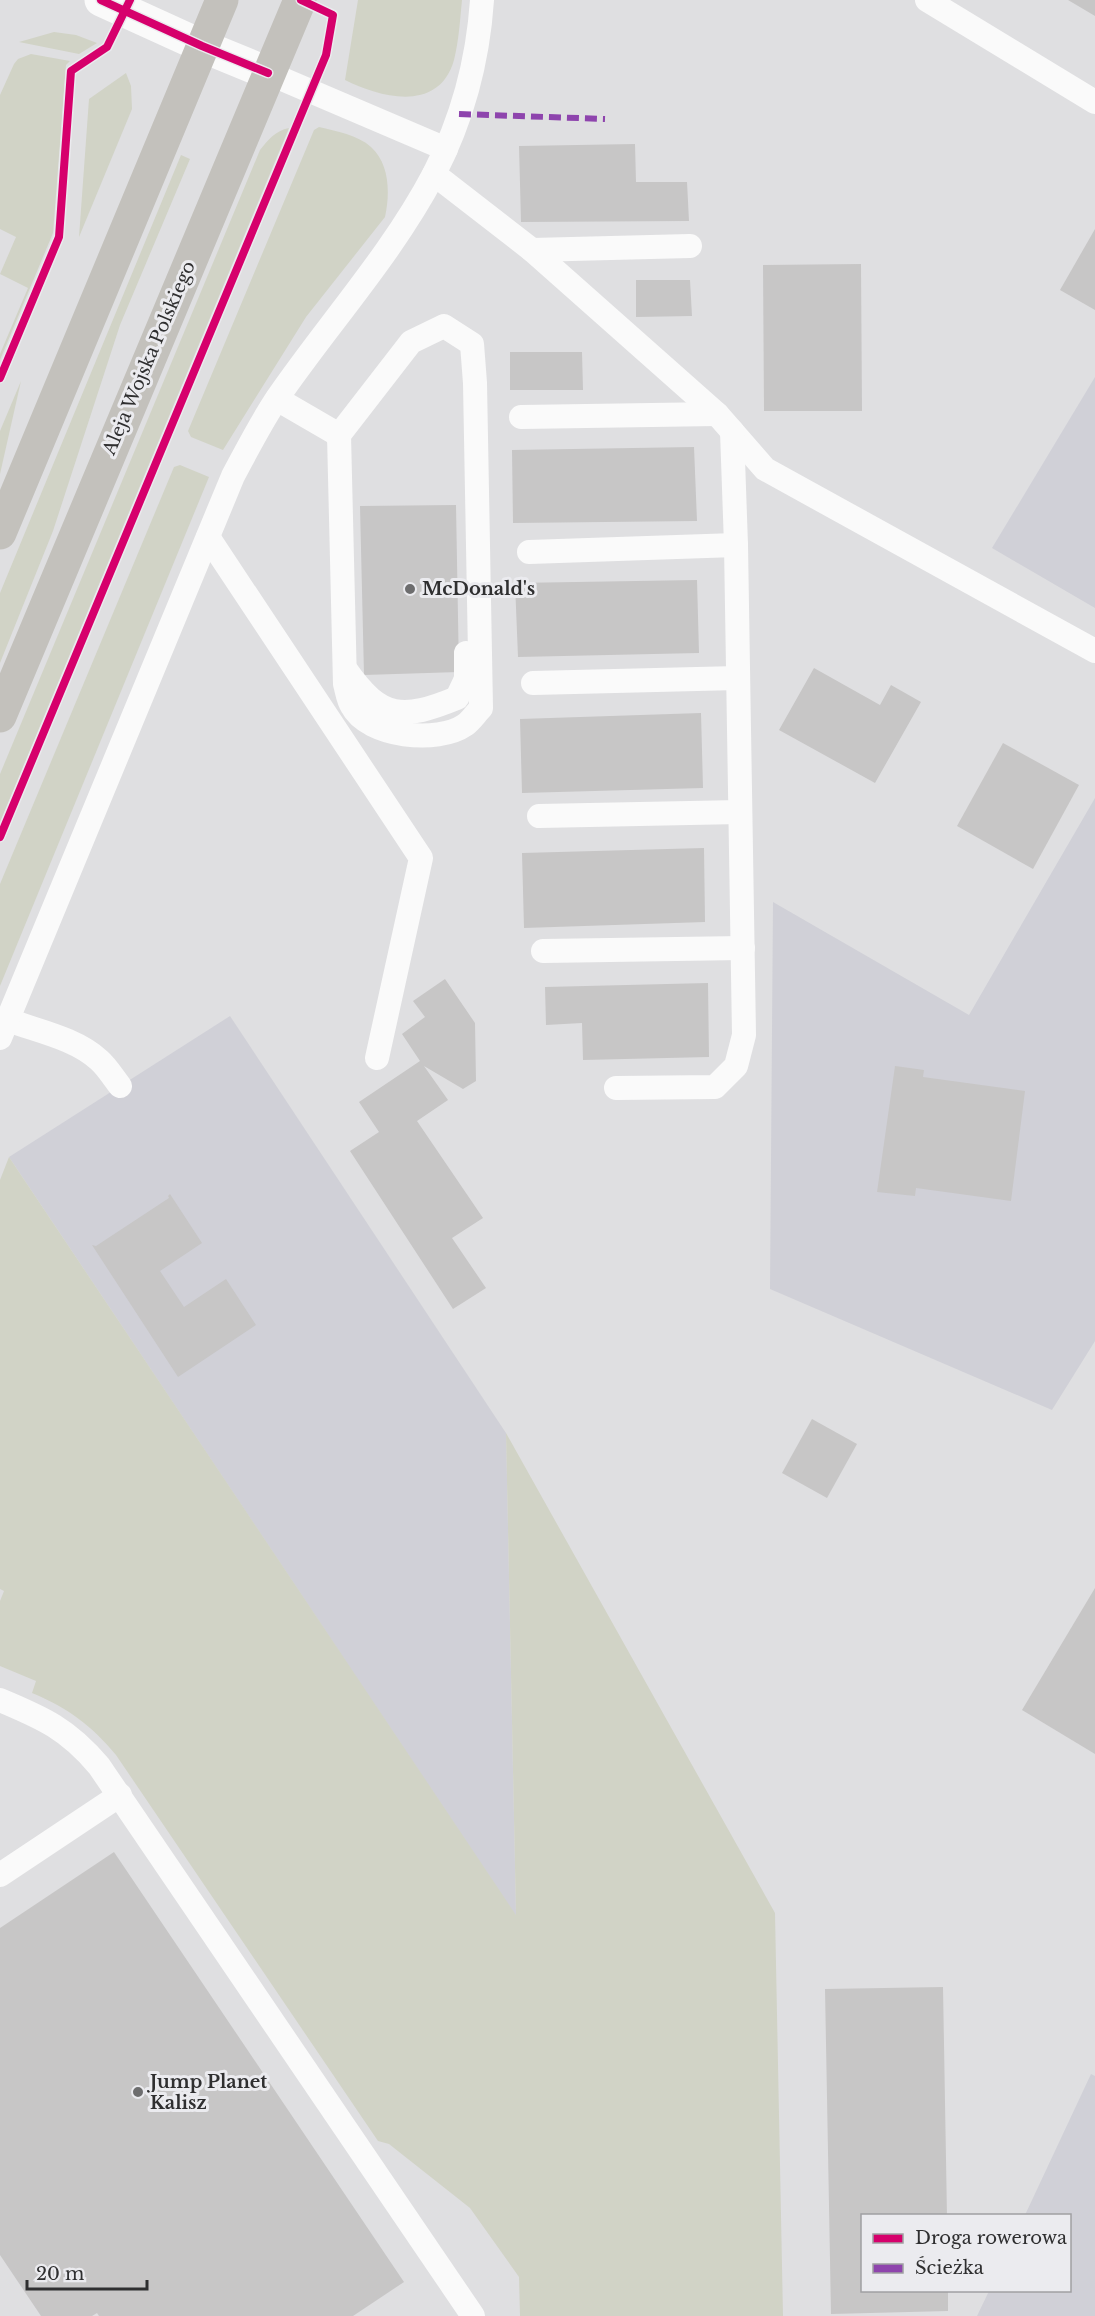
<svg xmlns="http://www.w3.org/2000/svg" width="1095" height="2316" viewBox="0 0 1095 2316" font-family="'Libre Baskerville',serif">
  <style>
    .built { fill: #d0d0d7 }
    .green { fill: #d1d3c6 }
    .building { fill: #c7c6c6 }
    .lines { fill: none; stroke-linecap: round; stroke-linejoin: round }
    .service { stroke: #fafafa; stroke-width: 24 }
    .tertiary { stroke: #fafafa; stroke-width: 33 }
    .primary { stroke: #c3c1bc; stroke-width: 33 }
    .quiet { stroke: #8e44ad; stroke-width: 6; stroke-dasharray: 12 6; stroke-linecap: butt }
    .cycleway-casing { stroke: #ebebef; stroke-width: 11 }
    .cycleway { stroke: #d6006c; stroke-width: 8 }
    .poi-dot { fill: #6d6d6e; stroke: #ebebef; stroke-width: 2 }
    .labels { text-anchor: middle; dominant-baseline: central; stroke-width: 6; stroke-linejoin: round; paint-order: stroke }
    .street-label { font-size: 18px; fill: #2f2f30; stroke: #ebebef }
    .poi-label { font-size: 18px; font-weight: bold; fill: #2f2f30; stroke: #ebebef; text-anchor: start }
  </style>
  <rect width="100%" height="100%" fill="#dfdfe1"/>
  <g class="built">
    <path d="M 1095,377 L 1095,608 L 992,548 Z"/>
    <path d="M 1095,798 L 1095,1341 L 1052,1410 L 770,1289 L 773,902 L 969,1015 Z"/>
    <path d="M 230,1016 L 506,1433 L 516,1916 L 9,1157 Z"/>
    <path d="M 1091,2074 L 1095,2076 L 1095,2316 L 977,2316 L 989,2291 L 1070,2290 L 1070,2216 L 1025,2215 Z"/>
  </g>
  <g class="green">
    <path d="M 358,0 L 462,0 C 460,20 459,40 454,60 C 439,113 381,98 345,80 Z"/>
    <path d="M 54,32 L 76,35 L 97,43 L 79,54 L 19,42 Z"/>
    <path d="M 31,54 L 70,61 L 66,65 L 53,233 L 0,360 L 0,354 L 28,288 L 0,274 L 16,237 L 0,229 L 0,95 L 14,64 L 18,59 Z"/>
    <path d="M 126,73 L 131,86 L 132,109 L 79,237 L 89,99 Z"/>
    <path d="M 319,127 C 336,131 358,135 371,147 C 390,164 390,194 385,217 L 306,317 L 223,450 L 191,437 L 188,431 L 314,130 Z"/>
    <path d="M 289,128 L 0,822 L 0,774 L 260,150 C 269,139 275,131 289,128 Z"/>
    <path d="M 181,155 L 190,159 L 120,325 L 53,531 L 0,663 L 0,593 Z"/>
    <path d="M 21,381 L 0,474 L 0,431 Z"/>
    <path d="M 180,465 L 209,477 L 0,986 L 0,884 L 174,467 Z"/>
    <path d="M 9,1157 L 516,1915 L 506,1433 L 775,1913 L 783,2316 L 520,2316 L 519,2277 L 470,2208 L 389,2144 L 378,2141 L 116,1755 C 91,1725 68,1708 32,1693 L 36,1681 L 0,1666 L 0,1601 L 4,1591 L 0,1589 L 0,1180 Z"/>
  </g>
  <g class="building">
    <path d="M 1068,0 L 1095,0 L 1095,16 Z"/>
    <path d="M 635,144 L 636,182 L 687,182 L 689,221 L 521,222 L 519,146 Z"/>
    <path d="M 1095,229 L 1095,310 L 1060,290 Z"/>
    <path d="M 861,264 L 862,411 L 764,411 L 763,265 Z"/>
    <path d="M 636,280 L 690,280 L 692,316 L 636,317 Z"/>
    <path d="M 510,352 L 582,352 L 583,390 L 510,390 Z"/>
    <path d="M 694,447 L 697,521 L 513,523 L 512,450 Z"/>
    <path d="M 456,505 L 459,672 L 364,675 L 360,506 Z"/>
    <path d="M 697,580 L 699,653 L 518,657 L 515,583 Z"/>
    <path d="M 814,668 L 880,705 L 891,685 L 921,702 L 875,783 L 779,730 Z"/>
    <path d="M 701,713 L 703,788 L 522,793 L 520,719 Z"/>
    <path d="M 1003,743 L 1079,785 L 1033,869 L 957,826 Z"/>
    <path d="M 704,848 L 705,922 L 524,928 L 522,853 Z"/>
    <path d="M 445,979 L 475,1023 L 476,1081 L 463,1089 L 424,1066 L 448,1100 L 417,1121 L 483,1218 L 452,1238 L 486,1288 L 453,1309 L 350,1151 L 379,1132 L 359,1102 L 420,1061 L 402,1034 L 425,1017 L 413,1001 Z"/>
    <path d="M 708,983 L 709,1057 L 583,1060 L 582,1023 L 546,1025 L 545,987 Z"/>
    <path d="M 895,1066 L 924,1070 L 923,1077 L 1025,1091 L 1011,1201 L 916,1188 L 915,1196 L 877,1192 Z"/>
    <path d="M 170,1194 L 202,1243 L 160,1271 L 184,1307 L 226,1279 L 256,1325 L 178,1377 L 92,1245 L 96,1246 L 169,1198 L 168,1196 Z"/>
    <path d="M 812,1419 L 857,1444 L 827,1498 L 782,1473 Z"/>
    <path d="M 1095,1588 L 1095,1754 L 1022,1710 Z"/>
    <path d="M 114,1852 L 404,2282 L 353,2316 L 99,2316 L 97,2313 L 92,2316 L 41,2316 L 0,2255 L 0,1928 Z"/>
    <path d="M 943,1987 L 947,2216 L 862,2216 L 862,2290 L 948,2290 L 948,2311 L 831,2314 L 825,1989 Z"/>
  </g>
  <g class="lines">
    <g class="service">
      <path d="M 927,0 L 1095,102"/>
      <path d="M 268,73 L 446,149"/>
      <path d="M 434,174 L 532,250 L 717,414 L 765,469 L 1095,651"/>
      <path d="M 532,250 L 690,246"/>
      <path d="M 444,326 L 472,344 L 475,383 L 481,708 C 476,713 471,721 465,725 C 438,744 368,737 352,706 C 348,700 347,691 345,684 L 339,435 L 411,342 Z"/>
      <path d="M 277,399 L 339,435"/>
      <path d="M 521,417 L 717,414"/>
      <path d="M 208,537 L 421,858 L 377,1058"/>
      <path d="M 529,552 L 736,545"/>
      <path d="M 346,670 C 381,720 403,720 457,698 L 466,679 L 466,653"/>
      <path d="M 533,683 L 738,678"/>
      <path d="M 539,816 L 740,812"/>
      <path d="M 543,951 L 743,948"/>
      <path d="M 8,1020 C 37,1031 75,1038 99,1060 C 107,1067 113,1077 120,1086"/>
      <path d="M 0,1038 L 233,476 C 247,450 261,422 278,397 C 329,323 392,254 434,174 C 462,120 478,60 482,0"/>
      <path d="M 616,1088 L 715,1087 L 736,1066 L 744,1035 L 736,545 L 732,431"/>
      <path d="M 0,1700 C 43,1718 68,1729 99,1766 L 473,2316"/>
      <path d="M 0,1875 L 120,1795"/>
    </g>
    <path class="tertiary" d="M 101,0 L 202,46 L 268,73"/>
    <g class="primary">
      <path d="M 0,533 L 222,0"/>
      <path d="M 0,716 L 300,0"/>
    </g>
    <path class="quiet" d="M 459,114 L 605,119"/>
    <g class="cycleway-casing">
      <g id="cycleway">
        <path d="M 101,0 L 202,46 L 268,73"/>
        <path d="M 0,378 L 59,237 L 71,71 L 107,47 L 130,0"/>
        <path d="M 0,837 L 326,55 L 333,15 L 301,0"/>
      </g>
    </g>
    <use href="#cycleway" class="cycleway"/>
  </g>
  <g class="poi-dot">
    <circle cx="410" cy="589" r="6"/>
    <circle cx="138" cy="2092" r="6"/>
  </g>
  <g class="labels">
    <g class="street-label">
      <text transform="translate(149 358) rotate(-67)">Aleja Wojska Polskiego</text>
    </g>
    <g class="poi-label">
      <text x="422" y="589">McDonald's</text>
      <text x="150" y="2082">Jump Planet<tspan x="150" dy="21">Kalisz</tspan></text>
    </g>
  </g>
  <rect x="861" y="2214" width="210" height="78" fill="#ebebef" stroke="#a0a0a3" stroke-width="1.5"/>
  <rect x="873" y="2234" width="30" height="9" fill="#d6006c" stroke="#a0a0a3" stroke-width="1.5"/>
  <text x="915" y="2244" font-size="18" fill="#2f2f30">Droga rowerowa</text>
  <rect x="873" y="2264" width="30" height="9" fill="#8e44ad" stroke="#a0a0a3" stroke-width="1.5"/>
  <text x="915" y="2274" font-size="18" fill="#2f2f30">Ścieżka</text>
  <path d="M27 2280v9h120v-9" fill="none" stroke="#2f2f30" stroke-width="3"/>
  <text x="36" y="2280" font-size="18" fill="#2f2f30" stroke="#ebebef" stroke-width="4.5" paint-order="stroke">20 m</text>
</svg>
